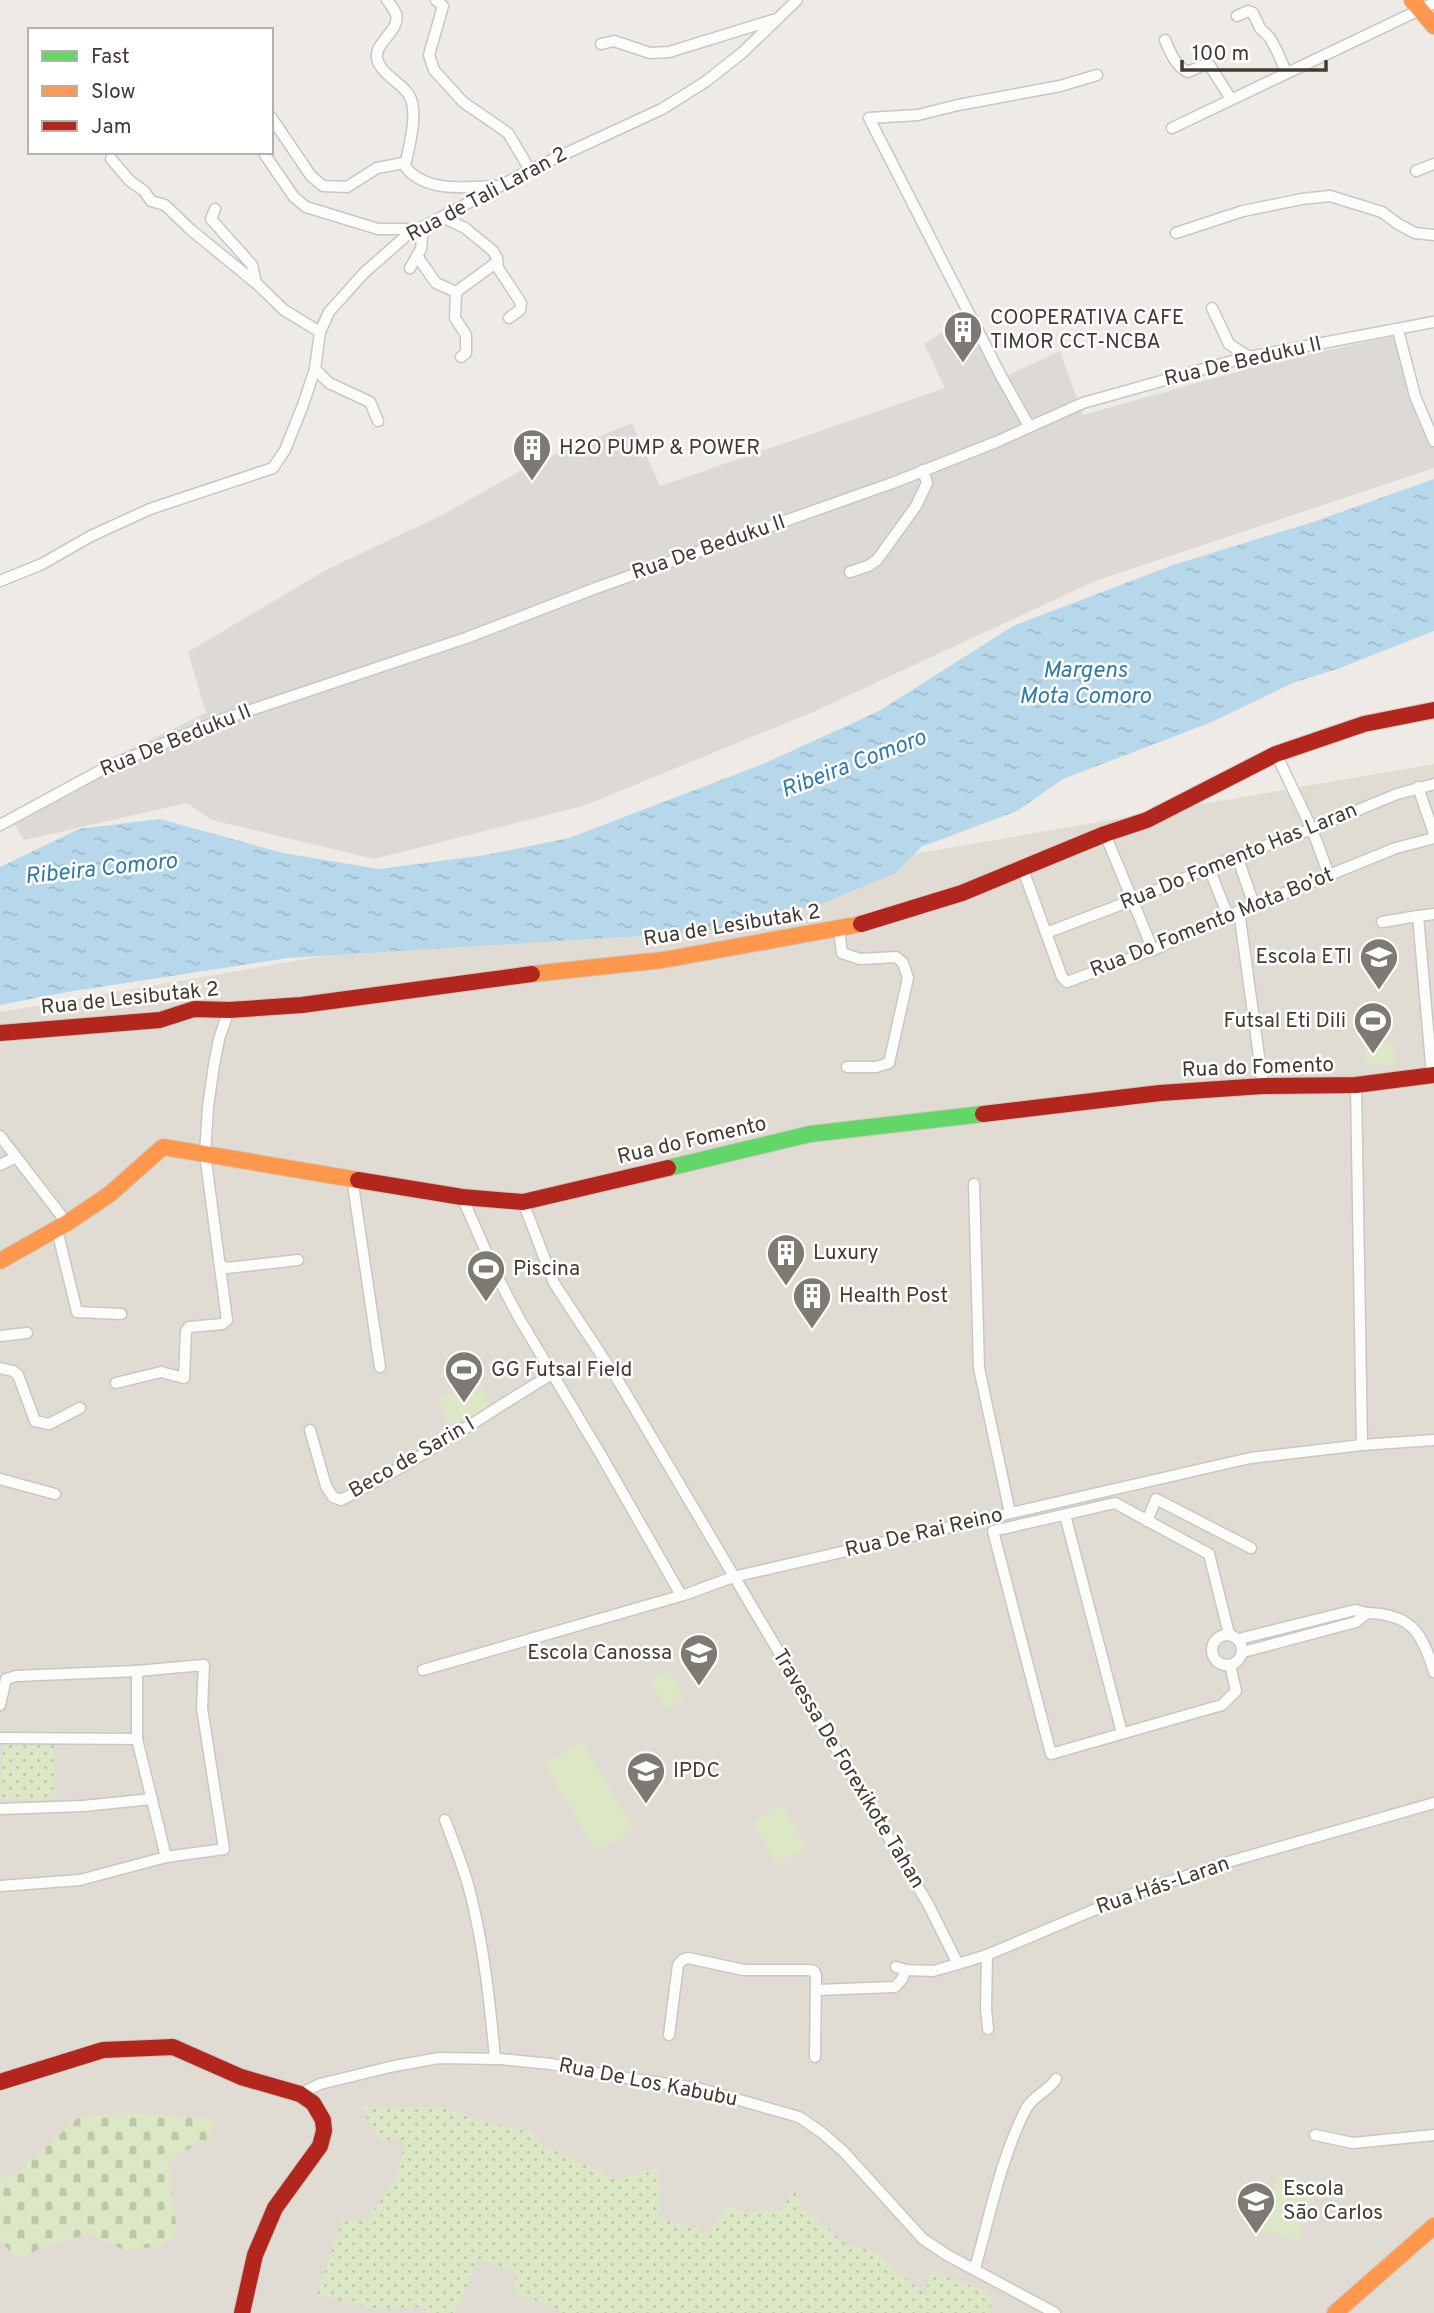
<svg xmlns="http://www.w3.org/2000/svg" width="1434" height="2313" viewBox="0 0 1434 2313" font-family="Overpass,sans-serif">
  <style>
    .residential { fill: #e1dcd3 }
    .green { fill: url(#green-dots) }
    .cemetery { fill: url(#cemetery-stones) }
    .pitch { fill: #dce7c6 }
    .parking { fill: #dddad6 }
    .water { fill: url(#water-ripples) }
    .lines { fill: none; stroke-linecap: round; stroke-linejoin: round }
    .street-casing { stroke: #cac7c2; stroke-width: 13 }
    .fast-casing { stroke: #ccc8bd; stroke-width: 18 }
    .slow-casing { stroke: #ccc8bd; stroke-width: 18 }
    .jam-casing { stroke: #ccc8bd; stroke-width: 18 }
    .street { stroke: #fcfcfb; stroke-width: 10 }
    .fast { stroke: #63d668; stroke-width: 16 }
    .slow { stroke: #ff974d; stroke-width: 16 }
    .jam { stroke: #b3261e; stroke-width: 16 }
    .labels { text-anchor: middle; dominant-baseline: central; stroke-width: 5; stroke-linejoin: round; paint-order: stroke }
    .street-label { font-size: 21px; fill: #423b33; stroke: #fff }
    .poi-label { font-size: 21px; fill: #423b33; stroke: #fff; text-anchor: start }
    .water-label { font-size: 23px; font-style: italic; fill: #317ba9; stroke: #fff }
  </style>
  <defs>
    <pattern id="green-dots" width="8" height="8" patternUnits="userSpaceOnUse" patternTransform="scale(1.75)"><rect width="8" height="8" fill="#dce7c6"/><path d="M2 2h.1M6 6h.1" fill="none" stroke="#bec7ab" stroke-width="1.8" stroke-linecap="round"/></pattern>
    <pattern id="cemetery-stones" width="16" height="16" patternUnits="userSpaceOnUse" patternTransform="scale(1.75)"><rect width="16" height="16" fill="#dce7c6"/><path d="M2 7V4a2 2 0 0 1 4 0v3zM10 15v-3a2 2 0 0 1 4 0v3z" fill="#bec7ab"/></pattern>
    <pattern id="water-ripples" width="26" height="14" patternUnits="userSpaceOnUse" patternTransform="scale(1.75)"><rect width="26" height="14" fill="#b7d8eb"/><path d="M2 4q2-2 4 0t4 0M15 11q2-2 4 0t4 0" fill="none" stroke="#9fbaca"/></pattern>
  </defs>
  <rect width="100%" height="100%" fill="#eeebe6"/>
  <path class="residential" d="M 1434,764 L 1434,2313 L 0,2313 L 0,1012 Z"/>
  <g class="green">
    <path d="M 54,1742 L 55,1800 L 0,1799 L 3,1743 Z"/>
    <path d="M 360,2106 L 446,2108 L 480,2120 L 532,2132 L 539,2143 L 617,2180 L 658,2167 L 661,2219 L 709,2232 L 729,2205 L 748,2214 L 754,2211 L 780,2210 L 796,2189 L 801,2206 L 847,2244 L 876,2253 L 926,2295 L 929,2270 L 992,2294 L 990,2313 L 560,2313 L 561,2310 L 515,2293 L 515,2272 L 478,2260 L 455,2313 L 427,2313 L 426,2307 L 373,2309 L 317,2295 L 342,2220 L 367,2220 L 397,2177 L 405,2140 L 380,2140 Z"/>
  </g>
  <path class="cemetery" d="M 129,2113 L 214,2118 L 211,2137 L 168,2160 L 177,2232 L 162,2246 L 124,2250 L 90,2234 L 42,2247 L 26,2256 L 15,2257 L 0,2240 L 0,2178 L 17,2173 L 80,2116 Z"/>
  <g class="pitch">
    <path d="M 1380,1044 L 1381,1050 L 1381,1045 L 1394,1044 L 1395,1065 L 1367,1065 L 1365,1045 Z"/>
    <path d="M 481,1384 L 490,1410 L 448,1425 L 438,1398 Z"/>
    <path d="M 668,1670 L 684,1698 L 666,1708 L 650,1680 Z"/>
    <path d="M 582,1741 L 634,1830 L 596,1852 L 544,1763 Z"/>
    <path d="M 781,1804 L 806,1847 L 777,1865 L 753,1822 Z"/>
    <path d="M 1277,2177 L 1313,2186 L 1299,2240 L 1263,2230 Z"/>
  </g>
  <path class="parking" d="M 969,310 L 1004,377 L 1060,351 L 1083,415 L 1272,362 L 1399,335 L 1434,443 L 1434,468 L 1095,581 L 813,712 L 583,806 L 374,859 L 212,820 L 187,803 L 24,840 L 9,816 L 31,810 L 97,765 L 206,713 L 188,652 L 326,570 L 440,516 L 535,463 L 632,423 L 660,486 L 945,388 L 924,344 L 957,323 Z"/>
  <path class="water" d="M 1434,479 L 1434,631 L 1337,669 L 1293,683 L 1212,722 L 1063,779 L 1017,811 L 921,847 L 896,873 L 811,908 L 702,932 L 288,958 L 67,992 L 0,1005 L 0,867 L 79,829 L 160,819 L 283,853 L 379,869 L 486,855 L 569,838 L 763,764 L 879,711 L 1013,626 L 1173,565 L 1313,522 Z"/>
  <g class="lines">
    <g class="street-casing">
      <g id="street">
        <path d="M 387,0 C 390,4 394,9 396,14 C 401,30 374,43 377,58 C 380,74 402,83 409,95 C 419,112 409,148 405,165 L 403,163 C 421,194 468,187 499,186"/>
        <path d="M 436,0 L 443,6 L 429,55 L 434,70 L 463,102 L 508,133 L 530,170"/>
        <path d="M 1237,16 L 1248,11 L 1253,13 L 1260,28 L 1270,38 L 1277,51 L 1286,72"/>
        <path d="M 1165,40 C 1170,52 1176,67 1188,72 L 1206,64 L 1210,66 L 1231,99"/>
        <path d="M 601,44 L 614,41 L 650,53 L 669,52 L 773,20"/>
        <path d="M 271,117 L 311,176 L 323,186 L 347,187 L 377,168 L 403,163"/>
        <path d="M 1172,128 L 1434,3"/>
        <path d="M 265,155 L 294,197 L 306,207 L 378,229 L 414,229"/>
        <path d="M 111,159 L 130,181 L 144,191 L 151,201 L 165,205 L 191,230 L 256,283 L 284,310 L 320,332"/>
        <path d="M 1416,171 L 1434,164"/>
        <path d="M 215,209 L 211,219 L 252,265 L 256,283"/>
        <path d="M 442,217 L 465,228 L 493,251 L 497,258 L 498,268 L 521,303 L 520,310 L 509,318"/>
        <path d="M 1176,233 L 1243,211 L 1302,199 L 1330,196 L 1382,212 L 1398,224 L 1415,233 L 1434,235"/>
        <path d="M 417,256 L 436,283 L 456,292 L 497,262"/>
        <path d="M 410,268 L 421,249 L 423,227"/>
        <path d="M 456,292 L 455,318 L 466,335 L 466,353 L 461,357"/>
        <path d="M 1212,308 L 1229,344 L 1249,357"/>
        <path d="M 1398,330 L 1415,396 L 1434,441"/>
        <path d="M 315,369 L 329,383 L 370,402 L 378,421"/>
        <path d="M 1029,426 L 1001,376 L 869,118 L 918,115 L 958,105 L 1060,86 L 1097,75"/>
        <path d="M 850,572 L 868,566 L 877,560 L 916,506 L 927,483 L 923,470"/>
        <path d="M 0,581 L 42,564 L 91,536 L 150,509 L 273,468 L 285,450 L 303,405 L 315,369 L 320,332 L 329,312 L 364,273 L 406,236 L 530,170 L 662,109 L 705,82 L 742,53 L 797,0"/>
        <path d="M 1276,754 L 1312,829 L 1329,875"/>
        <path d="M 1418,787 L 1434,834"/>
        <path d="M 0,825 L 107,767 L 221,720 L 466,638 L 596,588 L 895,482 L 996,442 L 1083,403 L 1243,358 L 1434,322"/>
        <path d="M 1105,834 L 1153,950"/>
        <path d="M 1237,856 L 1254,905"/>
        <path d="M 1022,867 L 1062,977 L 1067,982 L 1153,950 L 1228,916 L 1396,848 L 1434,838"/>
        <path d="M 1209,868 L 1228,916"/>
        <path d="M 1239,911 L 1263,1086"/>
        <path d="M 1382,922 L 1418,916"/>
        <path d="M 839,930 L 842,953 L 860,959 L 896,957 L 903,963 L 908,978 L 889,1063 L 876,1067 L 847,1067"/>
        <path d="M 1046,933 L 1133,900 L 1237,856 L 1312,829 L 1397,794 L 1434,784"/>
        <path d="M 1432,1075 L 1418,916 L 1434,914"/>
        <path d="M 1356,1085 L 1362,1445"/>
        <path d="M 0,1136 L 67,1223"/>
        <path d="M 0,1165 L 16,1157"/>
        <path d="M 352,1178 L 380,1367"/>
        <path d="M 974,1184 L 979,1368 L 1010,1513"/>
        <path d="M 462,1197 L 496,1274 L 519,1318 L 601,1455 L 681,1595"/>
        <path d="M 523,1202 L 554,1283 L 619,1382 L 928,1904 L 958,1964"/>
        <path d="M 57,1230 L 77,1312 L 121,1314"/>
        <path d="M 220,1265 L 227,1268 L 298,1260"/>
        <path d="M 0,1336 L 27,1333"/>
        <path d="M 0,1368 L 13,1371 L 18,1375 L 35,1421 L 49,1424 L 80,1408"/>
        <path d="M 116,1383 L 161,1372 L 184,1378 L 186,1331 L 189,1327 L 222,1324 L 227,1320 L 205,1154 L 208,1107 L 214,1065 L 219,1039 L 229,1010"/>
        <path d="M 310,1430 L 326,1486 L 333,1497 L 341,1500 C 414,1463 481,1417 552,1374"/>
        <path d="M 0,1479 L 55,1494"/>
        <path d="M 1065,1515 L 1122,1733"/>
        <path d="M 1147,1521 L 1156,1499 L 1251,1548"/>
        <path d="M 1367,1613 C 1411,1614 1422,1632 1434,1672"/>
        <path d="M 1229,1634 L 1209,1554 L 1115,1503 L 993,1531 L 1051,1754 L 1222,1705 L 1236,1691 L 1230,1665"/>
        <circle cx="1227" cy="1650" r="15"/>
        <path d="M 1239,1639 L 1355,1610 L 1367,1613 L 1356,1622 L 1243,1652"/>
        <path d="M 423,1670 L 687,1594 L 733,1577 L 1250,1458 L 1362,1445 L 1434,1440"/>
        <path d="M 137,1671 L 204,1665 L 202,1708 L 224,1849 L 166,1857"/>
        <path d="M 0,1705 L 6,1679 L 16,1676 L 137,1671 L 137,1739 L 166,1857 L 80,1880 L 0,1886"/>
        <path d="M 0,1738 L 137,1739"/>
        <path d="M 0,1809 L 83,1806 L 152,1799"/>
        <path d="M 445,1820 C 454,1844 464,1868 470,1892 C 484,1947 490,2003 495,2059"/>
        <path d="M 987,1955 L 986,2009 L 988,2029"/>
        <path d="M 896,1967 L 906,1970 L 933,1971 L 958,1964 L 987,1955 L 1127,1896 L 1228,1862 L 1434,1803"/>
        <path d="M 816,1990 L 895,1987 L 902,1979 L 906,1970"/>
        <path d="M 669,2035 L 678,1965 L 682,1960 L 688,1958 L 744,1970 L 809,1970 L 814,1971 L 816,1975 L 815,2057"/>
        <path d="M 300,2094 L 320,2084 L 394,2066 L 439,2058 L 499,2059 L 551,2064 L 605,2075 L 697,2088 L 799,2117 L 821,2132 L 843,2151 L 923,2239 L 947,2255 L 1055,2313"/>
        <path d="M 1315,2135 L 1353,2143 L 1434,2135"/>
        <path d="M 975,2268 C 989,2219 1002,2154 1026,2109 C 1033,2095 1048,2092 1056,2079"/>
      </g>
    </g>
    <g class="fast-casing">
      <path id="fast" d="M 668,1168 L 810,1134 L 983,1114"/>
    </g>
    <g class="slow-casing">
      <g id="slow">
        <path d="M 1412,0 L 1434,26"/>
        <path d="M 532,974 L 663,960 L 861,924"/>
        <path d="M 0,1261 L 67,1223 L 110,1194 L 163,1147 L 358,1180"/>
        <path d="M 1335,2313 L 1434,2226"/>
      </g>
    </g>
    <g class="jam-casing">
      <g id="jam">
        <path d="M 861,924 L 962,893 L 1105,834 L 1147,820 L 1276,754 L 1364,724 L 1434,710"/>
        <path d="M 0,1033 L 160,1020 L 194,1009 L 229,1010 L 302,1005 L 532,974"/>
        <path d="M 983,1114 L 1160,1093 L 1263,1086 L 1356,1085 L 1434,1075"/>
        <path d="M 358,1180 L 462,1197 L 523,1202 L 668,1168"/>
        <path d="M 0,2082 L 103,2050 L 173,2047 L 241,2077 L 300,2094 L 313,2103 L 323,2120 L 324,2131 L 320,2146 L 275,2208 L 255,2255 L 242,2313"/>
      </g>
    </g>
    <use href="#street" class="street"/>
    <use href="#fast" class="fast"/>
    <use href="#slow" class="slow"/>
    <use href="#jam" class="jam"/>
  </g>
  <defs>
    <g id="building-pin" transform="scale(2.0125)"><path d="M0 17L-7.5 6A9.5 9.5 0 1 1 7.5 6Z" fill="#7e7972" stroke="#fff"/><path d="M-4-6H4V6H1V3H-1V6H-4ZM-2.5-4.3h1.7v1.8h-1.7ZM.8-4.3h1.7v1.8H.8ZM-2.5-1h1.7V.8h-1.7ZM.8-1h1.7V.8H.8Z" fill="#fff"/></g>
    <g id="school-pin" transform="scale(2.0125)"><path d="M0 17L-7.5 6A9.5 9.5 0 1 1 7.5 6Z" fill="#7e7972" stroke="#fff"/><path d="M0-5L7-2L0 1L-7-2ZM-4 1L0 2.5L4 1V4Q0 6-4 4Z" fill="#fff"/></g>
    <g id="stadium-pin" transform="scale(2.0125)"><path d="M0 17L-7.5 6A9.5 9.5 0 1 1 7.5 6Z" fill="#7e7972" stroke="#fff"/><path d="M0-5a6.5 5 0 1 0 0 10a6.5 5 0 1 0 0-10ZM-3.5-1.8h7v3.6h-7Z" fill="#fff"/></g>
    <g id="university-pin" transform="scale(2.0125)"><path d="M0 17L-7.5 6A9.5 9.5 0 1 1 7.5 6Z" fill="#7e7972" stroke="#fff"/><path d="M0-5L7-2L0 1L-7-2ZM-4 1L0 2.5L4 1V4Q0 6-4 4Z" fill="#fff"/></g>
  </defs>
  <g fill-rule="evenodd">
    <use href="#building-pin" x="963" y="330"/>
    <use href="#building-pin" x="532" y="448"/>
    <use href="#school-pin" x="1379" y="957"/>
    <use href="#stadium-pin" x="1373" y="1021"/>
    <use href="#building-pin" x="786" y="1253"/>
    <use href="#stadium-pin" x="486" y="1269"/>
    <use href="#building-pin" x="812" y="1296"/>
    <use href="#stadium-pin" x="464" y="1370"/>
    <use href="#school-pin" x="699" y="1653"/>
    <use href="#university-pin" x="646" y="1771"/>
    <use href="#school-pin" x="1256" y="2201"/>
  </g>
  <g class="labels">
    <g class="street-label">
      <text transform="translate(487 195) rotate(-28)">Rua de Tali Laran 2</text>
      <text transform="translate(1243 362) rotate(-13)">Rua De Beduku II</text>
      <text transform="translate(709 548) rotate(-19)">Rua De Beduku II</text>
      <text transform="translate(176 741) rotate(-22)">Rua De Beduku II</text>
      <text transform="translate(1239 857) rotate(-22)">Rua Do Fomento Has Laran</text>
      <text transform="translate(1212 923) rotate(-22)">Rua Do Fomento Mota Bo’ot</text>
      <text transform="translate(732 926) rotate(-9)">Rua de Lesibutak 2</text>
      <text transform="translate(130 999) rotate(-6)">Rua de Lesibutak 2</text>
      <text transform="translate(1258 1068) rotate(-2)">Rua do Fomento</text>
      <text transform="translate(692 1141) rotate(-13)">Rua do Fomento</text>
      <text transform="translate(412 1458) rotate(-30)">Beco de Sarin I</text>
      <text transform="translate(924 1533) rotate(-13)">Rua De Rai Reino</text>
      <text transform="translate(848 1769) rotate(59)">Travessa De Forexikote Tahan</text>
      <text transform="translate(1163 1886) rotate(-19)">Rua Hás-Laran</text>
      <text transform="translate(648 2083) rotate(11)">Rua De Los Kabubu</text>
    </g>
    <g class="poi-label">
      <text x="990" y="318">COOPERATIVA CAFE<tspan x="990" dy="24">TIMOR CCT-NCBA</tspan></text>
      <text x="559" y="448">H2O PUMP &amp; POWER</text>
      <text x="1352" y="957" text-anchor="end">Escola ETI</text>
      <text x="1346" y="1021" text-anchor="end">Futsal Eti Dili</text>
      <text x="813" y="1253">Luxury</text>
      <text x="513" y="1269">Piscina</text>
      <text x="839" y="1296">Health Post</text>
      <text x="491" y="1370">GG Futsal Field</text>
      <text x="672" y="1653" text-anchor="end">Escola Canossa</text>
      <text x="673" y="1771">IPDC</text>
      <text x="1283" y="2189">Escola<tspan x="1283" dy="24">São Carlos</tspan></text>
    </g>
    <g class="water-label">
      <text x="1085" y="671">Margens<tspan x="1085" dy="26">Mota Comoro</tspan></text>
      <text transform="translate(854 765) rotate(-21)">Ribeira Comoro</text>
      <text transform="translate(101 870) rotate(-6)">Ribeira Comoro</text>
    </g>
  </g>
  <rect x="28" y="28" width="245" height="126" fill="#ffffff" stroke="#b3b1ad" stroke-width="2"/>
  <rect x="42" y="51" width="35" height="10" fill="#63d668" stroke="#b3b1ad" stroke-width="2"/>
  <text x="91" y="63" font-size="21" fill="#423b33">Fast</text>
  <rect x="42" y="86" width="35" height="10" fill="#ff974d" stroke="#b3b1ad" stroke-width="2"/>
  <text x="91" y="98" font-size="21" fill="#423b33">Slow</text>
  <rect x="42" y="121" width="35" height="10" fill="#b3261e" stroke="#b3b1ad" stroke-width="2"/>
  <text x="91" y="133" font-size="21" fill="#423b33">Jam</text>
  <path d="M1182 60v10h144v-10" fill="none" stroke="#423b33" stroke-width="3.5"/>
  <text x="1192" y="60" font-size="21" fill="#423b33" stroke="#ffffff" stroke-width="5" paint-order="stroke">100 m</text>
</svg>
